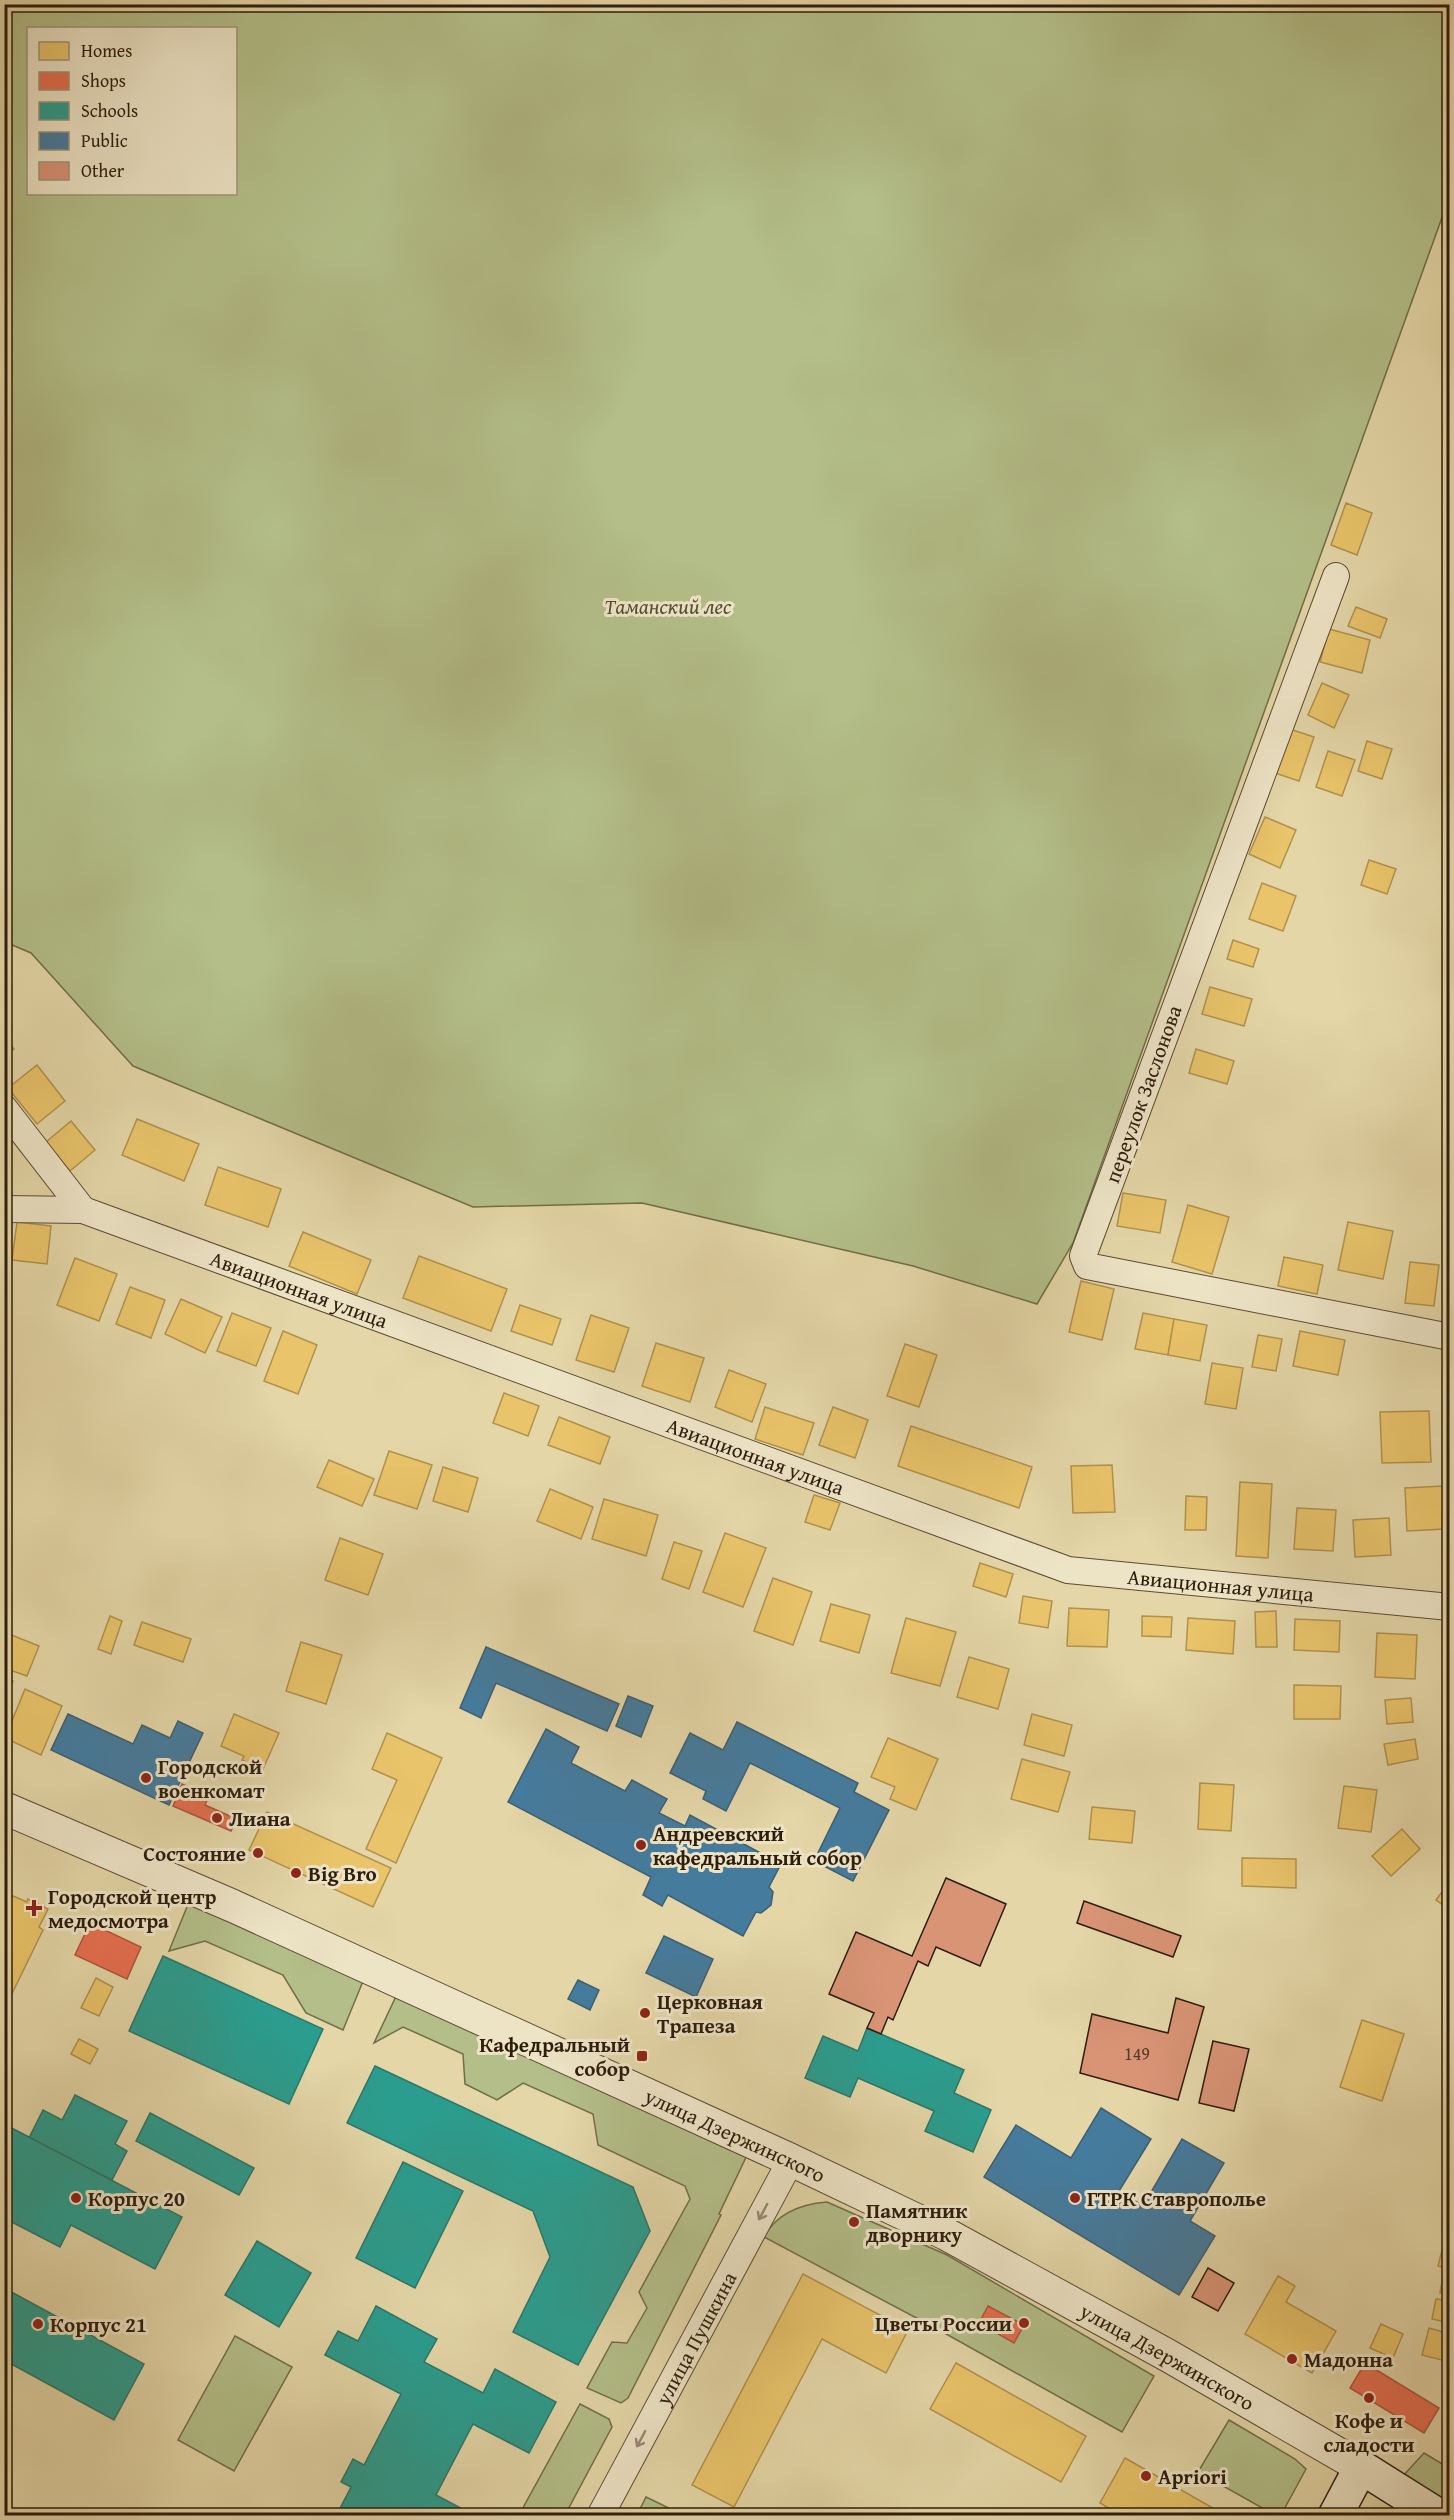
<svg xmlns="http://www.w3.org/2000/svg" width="1454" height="2520" viewBox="0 0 1454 2520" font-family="'Gentium Book Plus',serif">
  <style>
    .green { fill: #b3be88; stroke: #706e4a; stroke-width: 1.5; fill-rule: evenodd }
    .homes { fill: #e9c46a; stroke: #b1924e; stroke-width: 1.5 }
    .shops { fill: #e76f51; stroke: #af563d; stroke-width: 1.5 }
    .schools { fill: #2a9d8f; stroke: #2b7768; stroke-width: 1.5 }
    .public { fill: #457b9d; stroke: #3e5f72; stroke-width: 1.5 }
    .building { fill: #d99476; stroke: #2d1d0d; stroke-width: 1.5 }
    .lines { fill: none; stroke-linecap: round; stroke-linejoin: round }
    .minor-casing { stroke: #5b4b34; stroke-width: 28 }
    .tertiary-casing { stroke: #5b4b34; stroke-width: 34 }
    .secondary-casing { stroke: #2d1d0d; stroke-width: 36 }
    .minor { stroke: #ede4c6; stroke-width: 26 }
    .tertiary { stroke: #ede4c6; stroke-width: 32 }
    .secondary { stroke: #ede4c6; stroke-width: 33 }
    .oneway { stroke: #978a73 }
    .poi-dot { fill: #8f2418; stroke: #ede4c6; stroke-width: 2 }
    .labels { text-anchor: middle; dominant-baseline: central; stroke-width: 6; stroke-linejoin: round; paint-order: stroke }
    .number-label { font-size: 18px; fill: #583b27 }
    .park-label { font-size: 21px; font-style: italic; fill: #554d32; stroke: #ede4c6 }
    .street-label { font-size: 21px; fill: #2d1d0d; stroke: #ede4c6 }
    .poi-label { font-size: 21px; font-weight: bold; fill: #2d1d0d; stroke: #ede4c6; text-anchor: start }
  </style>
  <rect width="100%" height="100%" fill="#e4d6a7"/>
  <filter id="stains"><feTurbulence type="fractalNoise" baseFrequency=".00333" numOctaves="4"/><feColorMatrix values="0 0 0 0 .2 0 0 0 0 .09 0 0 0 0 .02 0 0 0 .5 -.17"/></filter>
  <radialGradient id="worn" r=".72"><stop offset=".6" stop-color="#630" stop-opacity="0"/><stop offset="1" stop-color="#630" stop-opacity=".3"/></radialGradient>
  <g class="green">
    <path d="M 4,5 L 1449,5 L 1449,198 L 1073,1243 L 1037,1304 L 913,1266 L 642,1203 L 473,1207 L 133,1066 L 31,953 L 5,942 ZM 28,28 L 236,28 L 236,194 L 28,194 Z"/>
    <path d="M 191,1897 L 366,1974 L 343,2030 L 306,2013 L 283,1975 L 205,1941 L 169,1951 Z"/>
    <path d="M 399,1990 L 749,2151 L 719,2214 L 721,2215 L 628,2398 L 621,2403 L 587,2388 L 612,2342 L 627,2343 L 647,2308 L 639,2292 L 690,2199 L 685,2186 L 598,2145 L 593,2114 L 523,2083 L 497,2100 L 465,2084 L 463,2054 L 403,2027 L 374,2043 Z"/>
    <path d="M 827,2202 L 947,2255 L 1154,2376 L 1122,2432 L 939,2330 L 764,2237 C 777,2213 801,2204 827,2202 Z"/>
    <path d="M 235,2336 L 292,2367 L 234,2471 L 178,2440 Z"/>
    <path d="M 580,2404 L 609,2419 L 612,2427 L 565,2515 L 519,2515 Z"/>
    <path d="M 1229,2420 L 1295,2459 L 1306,2469 L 1281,2515 L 1275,2515 L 1198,2472 Z"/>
    <path d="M 1424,2453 L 1449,2468 L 1449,2504 L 1402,2477 Z"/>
    <path d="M 646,2497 L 673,2510 L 670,2515 L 637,2515 Z"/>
  </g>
  <g class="homes">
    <path d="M 1346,503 L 1372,513 L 1357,555 L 1331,545 Z"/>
    <path d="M 1356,607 L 1387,619 L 1380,638 L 1348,626 Z"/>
    <path d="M 1329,629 L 1370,640 L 1362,673 L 1320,662 Z"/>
    <path d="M 1322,683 L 1349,695 L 1334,728 L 1308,715 Z"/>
    <path d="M 1290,729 L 1314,737 L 1299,781 L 1275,773 Z"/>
    <path d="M 1367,741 L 1392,749 L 1382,779 L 1358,771 Z"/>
    <path d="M 1328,751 L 1355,760 L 1342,796 L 1316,787 Z"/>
    <path d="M 1265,817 L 1296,830 L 1280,868 L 1249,854 Z"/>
    <path d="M 1369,860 L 1396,869 L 1387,894 L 1361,885 Z"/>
    <path d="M 1262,883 L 1296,896 L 1283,931 L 1249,919 Z"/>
    <path d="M 1233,940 L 1259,949 L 1253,967 L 1227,959 Z"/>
    <path d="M 1210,987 L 1252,999 L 1244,1026 L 1202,1014 Z"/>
    <path d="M 4,1036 L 14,1049 L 4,1056 Z"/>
    <path d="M 1196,1049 L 1234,1061 L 1227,1084 L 1189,1073 Z"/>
    <path d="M 37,1065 L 65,1101 L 37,1124 L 8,1088 Z"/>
    <path d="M 137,1119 L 199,1144 L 184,1181 L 122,1155 Z"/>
    <path d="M 71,1121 L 95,1150 L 70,1171 L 46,1142 Z"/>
    <path d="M 218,1167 L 281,1189 L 268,1227 L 205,1205 Z"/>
    <path d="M 1123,1193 L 1166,1200 L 1160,1233 L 1117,1226 Z"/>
    <path d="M 1188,1205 L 1229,1217 L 1212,1274 L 1172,1262 Z"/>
    <path d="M 17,1222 L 51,1226 L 47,1264 L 12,1260 Z"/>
    <path d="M 1348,1222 L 1393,1231 L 1383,1279 L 1338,1270 Z"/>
    <path d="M 303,1232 L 371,1260 L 357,1294 L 289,1266 Z"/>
    <path d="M 419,1256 L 507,1289 L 491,1331 L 403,1298 Z"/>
    <path d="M 1284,1257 L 1323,1265 L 1317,1294 L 1278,1286 Z"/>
    <path d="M 75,1258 L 117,1274 L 99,1321 L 57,1305 Z"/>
    <path d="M 1410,1262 L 1439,1265 L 1434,1306 L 1405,1303 Z"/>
    <path d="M 1081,1281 L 1114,1289 L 1102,1340 L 1069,1332 Z"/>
    <path d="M 130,1287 L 165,1300 L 151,1338 L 116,1324 Z"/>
    <path d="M 181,1299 L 222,1317 L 205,1353 L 165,1334 Z"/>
    <path d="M 520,1305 L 561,1319 L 552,1345 L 511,1331 Z"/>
    <path d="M 232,1313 L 271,1328 L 256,1366 L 217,1351 Z"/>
    <path d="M 1143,1313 L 1174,1319 L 1168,1355 L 1135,1349 Z"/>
    <path d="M 591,1315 L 629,1328 L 614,1372 L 576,1360 Z"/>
    <path d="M 1174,1319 L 1207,1325 L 1200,1361 L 1168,1355 Z"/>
    <path d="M 283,1331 L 317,1345 L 298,1394 L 264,1381 Z"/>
    <path d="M 1300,1331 L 1345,1340 L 1338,1375 L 1293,1366 Z"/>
    <path d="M 1258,1335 L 1282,1339 L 1276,1371 L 1252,1367 Z"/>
    <path d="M 656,1343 L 704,1358 L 690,1402 L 642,1386 Z"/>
    <path d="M 905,1344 L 937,1355 L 919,1407 L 887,1396 Z"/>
    <path d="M 1212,1363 L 1243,1368 L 1236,1409 L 1205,1404 Z"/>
    <path d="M 729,1370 L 766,1384 L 752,1422 L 715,1407 Z"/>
    <path d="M 504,1393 L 539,1406 L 528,1436 L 493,1423 Z"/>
    <path d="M 765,1407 L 814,1423 L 803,1455 L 755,1439 Z"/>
    <path d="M 833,1407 L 868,1420 L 855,1458 L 819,1445 Z"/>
    <path d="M 1429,1411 L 1431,1462 L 1382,1463 L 1380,1412 Z"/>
    <path d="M 559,1417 L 610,1437 L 600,1464 L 548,1445 Z"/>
    <path d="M 911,1426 L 1032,1467 L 1019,1508 L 898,1466 Z"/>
    <path d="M 389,1451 L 432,1465 L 417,1509 L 374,1495 Z"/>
    <path d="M 329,1460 L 374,1479 L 362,1506 L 317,1487 Z"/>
    <path d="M 1112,1465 L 1115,1512 L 1073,1513 L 1071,1466 Z"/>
    <path d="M 443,1467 L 478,1478 L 468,1512 L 433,1501 Z"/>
    <path d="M 1240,1482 L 1272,1484 L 1268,1558 L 1236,1556 Z"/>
    <path d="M 1443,1486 L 1445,1529 L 1407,1531 L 1405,1488 Z"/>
    <path d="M 550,1489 L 593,1507 L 581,1539 L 537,1521 Z"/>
    <path d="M 814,1495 L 840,1503 L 830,1530 L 805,1522 Z"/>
    <path d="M 1186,1496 L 1207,1497 L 1206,1530 L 1185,1530 Z"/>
    <path d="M 604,1499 L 658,1515 L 646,1556 L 592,1539 Z"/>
    <path d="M 1297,1508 L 1336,1510 L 1333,1551 L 1294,1549 Z"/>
    <path d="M 1389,1518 L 1391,1555 L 1355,1557 L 1353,1520 Z"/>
    <path d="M 725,1533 L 766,1548 L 743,1607 L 703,1592 Z"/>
    <path d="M 340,1538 L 383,1554 L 368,1595 L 325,1580 Z"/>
    <path d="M 674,1542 L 702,1551 L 689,1589 L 662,1579 Z"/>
    <path d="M 980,1563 L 1013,1574 L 1006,1597 L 973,1586 Z"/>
    <path d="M 773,1578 L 812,1592 L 793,1645 L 754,1631 Z"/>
    <path d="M 1023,1596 L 1052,1601 L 1048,1628 L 1019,1623 Z"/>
    <path d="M 831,1604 L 870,1615 L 859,1653 L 820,1641 Z"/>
    <path d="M 1069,1608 L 1109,1610 L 1107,1647 L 1067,1646 Z"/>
    <path d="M 1276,1611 L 1277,1647 L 1256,1647 L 1255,1612 Z"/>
    <path d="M 110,1616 L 122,1621 L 111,1654 L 98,1649 Z"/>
    <path d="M 1142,1616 L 1172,1617 L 1171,1637 L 1142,1636 Z"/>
    <path d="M 906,1618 L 956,1632 L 940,1686 L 891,1673 Z"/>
    <path d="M 1188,1618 L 1235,1621 L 1233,1654 L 1186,1650 Z"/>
    <path d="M 1295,1619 L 1340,1621 L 1339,1652 L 1294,1650 Z"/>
    <path d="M 142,1622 L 191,1639 L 183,1662 L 134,1645 Z"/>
    <path d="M 4,1632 L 39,1646 L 27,1676 L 4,1668 Z"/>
    <path d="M 1377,1633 L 1417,1635 L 1415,1679 L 1375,1677 Z"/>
    <path d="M 301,1642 L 342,1655 L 326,1704 L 286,1691 Z"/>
    <path d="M 969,1657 L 1009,1669 L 998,1709 L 957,1697 Z"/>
    <path d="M 4,1677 L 13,1681 L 4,1700 Z"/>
    <path d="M 1294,1685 L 1341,1686 L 1340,1719 L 1294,1719 Z"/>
    <path d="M 25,1689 L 62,1706 L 41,1755 L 5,1738 Z"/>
    <path d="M 1411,1698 L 1413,1722 L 1387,1724 L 1385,1700 Z"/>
    <path d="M 234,1714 L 279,1733 L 263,1769 L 242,1760 L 244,1756 L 221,1746 Z"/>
    <path d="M 1032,1714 L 1072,1725 L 1064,1756 L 1024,1745 Z"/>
    <path d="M 387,1733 L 442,1758 L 396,1863 L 366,1849 L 397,1780 L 372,1769 Z"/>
    <path d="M 888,1738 L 938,1759 L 916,1810 L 890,1799 L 895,1787 L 871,1777 Z"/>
    <path d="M 1415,1739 L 1418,1759 L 1388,1765 L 1384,1744 Z"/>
    <path d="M 1022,1759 L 1070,1772 L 1058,1812 L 1011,1799 Z"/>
    <path d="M 1200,1783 L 1234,1785 L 1231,1831 L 1198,1829 Z"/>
    <path d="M 1344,1786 L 1377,1790 L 1371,1832 L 1338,1828 Z"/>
    <path d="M 1092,1807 L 1135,1811 L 1132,1843 L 1089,1839 Z"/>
    <path d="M 267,1812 L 391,1868 L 373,1907 L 249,1850 Z"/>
    <path d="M 1402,1829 L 1420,1849 L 1391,1876 L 1372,1856 Z"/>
    <path d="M 1242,1858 L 1296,1859 L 1296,1888 L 1242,1886 Z"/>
    <path d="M 1450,1881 L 1450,1910 L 1436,1900 Z"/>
    <path d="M 4,1892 L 27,1902 L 28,1899 L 48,1909 L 39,1927 L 43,1930 L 4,2010 Z"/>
    <path d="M 96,1978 L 113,1987 L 99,2016 L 81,2008 Z"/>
    <path d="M 1362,2020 L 1404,2034 L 1382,2101 L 1340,2087 Z"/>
    <path d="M 79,2039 L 98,2049 L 90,2064 L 71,2054 Z"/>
    <path d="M 1450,2220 L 1450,2269 L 1438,2266 Z"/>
    <path d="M 1444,2271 L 1450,2273 L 1450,2295 L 1440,2293 Z"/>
    <path d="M 803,2274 L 908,2330 L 886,2373 L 822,2339 L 734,2507 L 692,2485 Z"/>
    <path d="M 1278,2276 L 1295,2286 L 1286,2302 L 1336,2331 L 1312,2373 L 1245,2334 Z"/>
    <path d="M 1436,2299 L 1450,2301 L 1450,2323 L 1432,2319 Z"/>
    <path d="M 1381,2324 L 1403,2334 L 1393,2358 L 1370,2348 Z"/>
    <path d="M 1429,2328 L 1450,2334 L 1450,2362 L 1422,2355 Z"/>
    <path d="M 956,2363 L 1086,2436 L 1061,2482 L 930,2409 Z"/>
    <path d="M 1125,2458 L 1227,2516 L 1122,2516 L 1100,2503 Z"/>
  </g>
  <g class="shops">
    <path d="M 182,1784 L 209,1796 L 205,1805 L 237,1819 L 231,1831 L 173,1806 Z"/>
    <path d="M 90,1923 L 141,1947 L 127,1979 L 75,1955 Z"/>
    <path d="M 988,2306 L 1024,2325 L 1014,2343 L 979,2323 Z"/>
    <path d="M 1365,2363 L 1439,2408 L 1424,2433 L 1350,2388 Z"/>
  </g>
  <g class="schools">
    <path d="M 163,1956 L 323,2029 L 289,2104 L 129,2031 Z"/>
    <path d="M 867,2028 L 964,2070 L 954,2093 L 991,2110 L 973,2152 L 925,2131 L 934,2111 L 858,2078 L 850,2097 L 805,2078 L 823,2036 L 858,2051 Z"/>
    <path d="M 375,2066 L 633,2187 L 650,2231 L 578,2365 L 513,2332 L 550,2257 L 533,2211 L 347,2123 Z"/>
    <path d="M 75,2095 L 127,2121 L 115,2144 L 127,2151 L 112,2180 L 29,2138 L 43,2110 L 62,2120 Z"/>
    <path d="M 150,2113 L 254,2168 L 239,2195 L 136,2141 Z"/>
    <path d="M 4,2124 L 182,2217 L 155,2269 L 71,2225 L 60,2247 L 4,2218 Z"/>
    <path d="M 403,2162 L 463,2191 L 415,2288 L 356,2258 Z"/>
    <path d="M 257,2241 L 311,2273 L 279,2327 L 225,2295 Z"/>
    <path d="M 4,2288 L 144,2364 L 114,2420 L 4,2360 Z"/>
    <path d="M 376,2306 L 437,2339 L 424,2362 L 483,2393 L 495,2369 L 556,2402 L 529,2453 L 473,2424 L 436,2495 L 470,2513 L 468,2516 L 336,2516 L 351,2487 L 341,2482 L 353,2459 L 364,2465 L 401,2394 L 325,2355 L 338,2331 L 358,2341 Z"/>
  </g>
  <g class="public">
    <path d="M 486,1647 L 619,1704 L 607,1731 L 496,1683 L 481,1718 L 460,1708 Z"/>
    <path d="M 628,1696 L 653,1706 L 641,1737 L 616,1726 Z"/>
    <path d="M 68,1714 L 133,1744 L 142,1725 L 170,1738 L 178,1721 L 203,1733 L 169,1805 L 51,1750 Z"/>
    <path d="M 737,1722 L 858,1783 L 854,1792 L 889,1810 L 853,1881 L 814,1861 L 840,1808 L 750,1763 L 726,1811 L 703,1799 L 706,1791 L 670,1773 L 690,1733 L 723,1750 Z"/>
    <path d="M 546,1729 L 579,1747 L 571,1763 L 625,1791 L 632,1780 L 667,1799 L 659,1813 L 685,1826 L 690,1815 L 781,1864 L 769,1887 L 773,1892 L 771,1905 L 761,1913 L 756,1912 L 743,1936 L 668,1895 L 662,1906 L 643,1895 L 651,1877 L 508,1802 Z"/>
    <path d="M 664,1936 L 713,1959 L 696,1997 L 646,1973 Z"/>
    <path d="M 578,1980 L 599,1990 L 590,2010 L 568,1999 Z"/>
    <path d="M 1101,2108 L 1151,2139 L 1119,2191 L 1143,2206 L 1182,2139 L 1224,2163 L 1190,2221 L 1215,2236 L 1179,2295 L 984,2177 L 1016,2125 L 1071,2158 Z"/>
  </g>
  <g class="building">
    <path d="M 946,1878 L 1006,1904 L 980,1966 L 936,1947 L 928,1966 L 918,1961 L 893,2020 L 888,2017 L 881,2034 L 867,2028 L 874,2013 L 829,1994 L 856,1932 L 912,1956 Z"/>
    <path d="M 1084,1901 L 1181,1936 L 1173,1957 L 1077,1923 Z"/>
    <path d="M 1176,1998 L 1204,2007 L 1178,2100 L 1080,2073 L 1092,2014 L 1168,2033 Z"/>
    <path d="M 1213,2041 L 1249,2049 L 1234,2111 L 1199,2103 Z"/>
    <path d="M 1208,2268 L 1234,2283 L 1218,2311 L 1192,2297 Z"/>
  </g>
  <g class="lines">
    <g class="minor-casing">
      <g id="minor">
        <path d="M 1336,576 L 1083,1256 L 1087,1266 L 1450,1337"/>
        <path d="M 4,1108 L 83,1210"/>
        <path id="s1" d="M 4,1209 L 83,1210 L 1068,1570 L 1450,1607"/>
        <path id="s2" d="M 600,2516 L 791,2160"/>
      </g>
    </g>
    <g class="tertiary-casing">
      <g id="tertiary">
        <path id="s3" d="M 4,1808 L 233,1906 L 791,2160 L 946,2234 L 1167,2355 L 1361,2467"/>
      </g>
    </g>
    <g class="secondary-casing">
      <path id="secondary" d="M 1335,2516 L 1361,2467 L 1439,2516"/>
    </g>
    <use href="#minor" class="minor"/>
    <use href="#tertiary" class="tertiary"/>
    <use href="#secondary" class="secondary"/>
  </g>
  <defs><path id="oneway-shaft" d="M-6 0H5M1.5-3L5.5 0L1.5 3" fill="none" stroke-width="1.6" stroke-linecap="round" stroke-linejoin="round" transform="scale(1.5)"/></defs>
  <g class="oneway">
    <use href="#oneway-shaft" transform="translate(763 2212) rotate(118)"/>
    <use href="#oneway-shaft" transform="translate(641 2439) rotate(118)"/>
  </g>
  <g class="poi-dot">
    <circle cx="146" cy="1778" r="6"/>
    <circle cx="217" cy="1818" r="6"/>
    <circle cx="641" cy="1845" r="6"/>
    <circle cx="258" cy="1853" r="6"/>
    <circle cx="296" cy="1873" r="6"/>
    <path d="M31 1899h6v6h6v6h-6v6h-6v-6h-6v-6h6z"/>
    <circle cx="645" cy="2013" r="6"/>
    <rect x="636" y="2050" width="12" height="12" rx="3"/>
    <circle cx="76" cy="2198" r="6"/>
    <circle cx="1075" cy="2198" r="6"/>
    <circle cx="854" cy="2222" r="6"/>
    <circle cx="1024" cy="2323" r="6"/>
    <circle cx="38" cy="2324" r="6"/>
    <circle cx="1292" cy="2359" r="6"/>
    <circle cx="1369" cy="2398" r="6"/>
    <circle cx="1146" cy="2476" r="6"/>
  </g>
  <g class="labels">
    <g class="number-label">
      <text x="1137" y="2053">149</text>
    </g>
    <g class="park-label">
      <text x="668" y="606">Таманский лес</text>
    </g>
    <g class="street-label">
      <text transform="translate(1143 1094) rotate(-70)">переулок Заслонова</text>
      <text stroke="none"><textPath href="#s1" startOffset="309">Авиационная улица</textPath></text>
      <text stroke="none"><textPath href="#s1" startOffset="795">Авиационная улица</textPath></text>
      <text stroke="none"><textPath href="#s1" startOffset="1281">Авиационная улица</textPath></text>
      <text stroke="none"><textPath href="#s3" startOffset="801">улица Дзержинского</textPath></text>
      <text stroke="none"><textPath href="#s2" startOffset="202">улица Пушкина</textPath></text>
      <text stroke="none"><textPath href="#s3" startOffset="1287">улица Дзержинского</textPath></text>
    </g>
    <g class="poi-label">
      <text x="158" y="1766">Городской<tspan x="158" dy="24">военкомат</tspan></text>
      <text x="229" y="1818">Лиана</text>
      <text x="653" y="1833">Андреевский<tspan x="653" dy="24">кафедральный собор</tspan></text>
      <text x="246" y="1853" text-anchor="end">Состояние</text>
      <text x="308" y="1873">Big Bro</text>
      <text x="48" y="1896">Городской центр<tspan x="48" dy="24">медосмотра</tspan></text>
      <text x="657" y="2001">Церковная<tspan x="657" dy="24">Трапеза</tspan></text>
      <text x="630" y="2044" text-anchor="end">Кафедральный<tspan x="630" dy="24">собор</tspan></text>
      <text x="88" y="2198">Корпус 20</text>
      <text x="1087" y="2198">ГТРК Ставрополье</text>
      <text x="866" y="2210">Памятник<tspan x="866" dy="24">дворнику</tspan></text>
      <text x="1012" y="2323" text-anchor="end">Цветы России</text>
      <text x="50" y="2324">Корпус 21</text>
      <text x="1304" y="2359">Мадонна</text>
      <text x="1369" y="2420" text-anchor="middle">Кофе и<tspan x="1369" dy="24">сладости</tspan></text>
      <text x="1158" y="2476">Apriori</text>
    </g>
  </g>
  <rect width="1454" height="2520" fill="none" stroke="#e4d6a7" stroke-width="24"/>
  <rect x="6" y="6" width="1442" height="2508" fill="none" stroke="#2d1d0d" stroke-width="3"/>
  <rect x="12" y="12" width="1430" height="2496" fill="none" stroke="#2d1d0d" stroke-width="1.5"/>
  <rect x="27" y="27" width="210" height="168" fill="#ede4c6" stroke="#a0947c" stroke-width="1.5"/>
  <rect x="39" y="42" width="30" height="18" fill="#e9c46a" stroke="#a0947c" stroke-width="1.5"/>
  <text x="81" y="57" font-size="18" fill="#2d1d0d">Homes</text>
  <rect x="39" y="72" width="30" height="18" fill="#e76f51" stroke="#a0947c" stroke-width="1.5"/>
  <text x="81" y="87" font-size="18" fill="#2d1d0d">Shops</text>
  <rect x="39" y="102" width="30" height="18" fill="#2a9d8f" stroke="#a0947c" stroke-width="1.5"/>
  <text x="81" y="117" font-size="18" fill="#2d1d0d">Schools</text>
  <rect x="39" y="132" width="30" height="18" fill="#457b9d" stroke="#a0947c" stroke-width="1.5"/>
  <text x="81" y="147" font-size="18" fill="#2d1d0d">Public</text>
  <rect x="39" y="162" width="30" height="18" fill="#d99476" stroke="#a0947c" stroke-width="1.5"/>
  <text x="81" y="177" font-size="18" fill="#2d1d0d">Other</text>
  <rect width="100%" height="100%" filter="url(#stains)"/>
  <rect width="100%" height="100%" fill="url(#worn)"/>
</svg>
